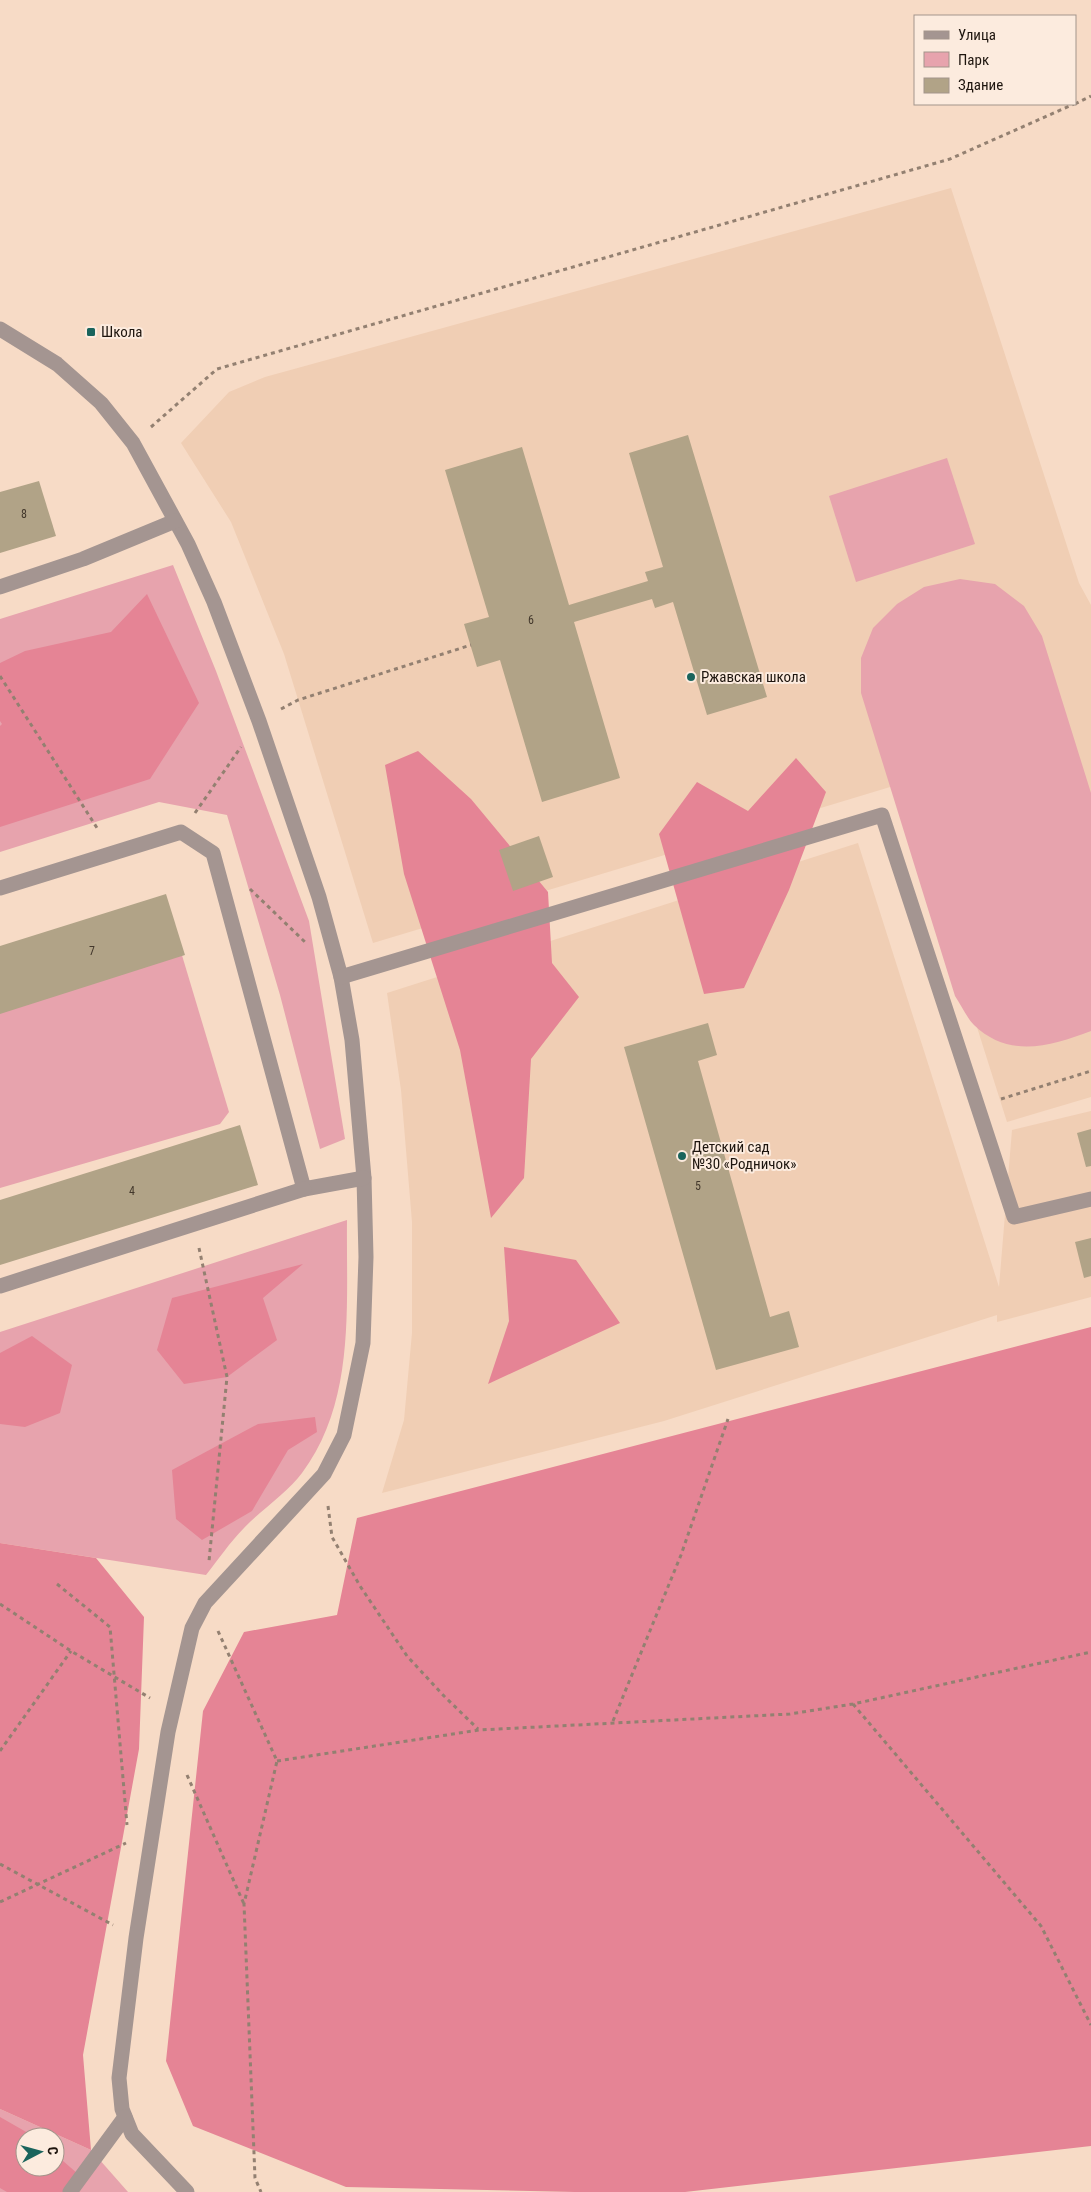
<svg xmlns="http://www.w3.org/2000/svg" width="1091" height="2192" viewBox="0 0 1091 2192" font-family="'Roboto Condensed',sans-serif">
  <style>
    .built { fill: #f0ceb4 }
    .green { fill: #e7a3ad; fill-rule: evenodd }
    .forest { fill: #e58495 }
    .building { fill: #b1a387 }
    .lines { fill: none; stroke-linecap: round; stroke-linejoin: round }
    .path { stroke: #938071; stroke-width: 3; stroke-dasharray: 4 4; stroke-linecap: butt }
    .minor { stroke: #a49591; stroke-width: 15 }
    .poi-dot { fill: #1a645c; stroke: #fcebde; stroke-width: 2 }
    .labels { text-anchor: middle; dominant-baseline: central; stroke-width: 4; stroke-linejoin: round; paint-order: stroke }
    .number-label { font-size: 12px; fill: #43382c }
    .poi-label { font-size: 15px; fill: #1e150e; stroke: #fcebde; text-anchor: start }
  </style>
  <rect width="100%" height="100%" fill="#f7dbc6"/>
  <g class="built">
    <path d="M 951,188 L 1079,583 L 1091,605 L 1091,1097 L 1007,1122 L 900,784 L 373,943 L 284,654 L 231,522 L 181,443 L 229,392 L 265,377 Z"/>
    <path d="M 858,843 L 999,1287 L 1012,1130 L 1091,1111 L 1091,1297 L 997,1322 L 997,1315 L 664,1421 L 382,1493 L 404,1420 L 412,1333 L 412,1222 L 401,1090 L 387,993 Z"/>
  </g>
  <g class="green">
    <path d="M 947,458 L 975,544 L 856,582 L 829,496 Z"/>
    <path d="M 173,565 L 216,671 L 309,921 L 345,1139 L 320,1149 L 280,995 L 227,815 L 159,802 L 0,852 L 0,619 Z"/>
    <path d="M 960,579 L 995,584 L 1024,606 L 1042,636 L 1091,793 L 1091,1031 C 1051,1046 1009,1059 974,1025 C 967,1018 961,1005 955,996 L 861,693 L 861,658 L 873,628 L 897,604 L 924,587 Z"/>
    <path d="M 181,952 L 229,1112 L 220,1124 L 0,1188 L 0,1007 Z"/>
    <path d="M 347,1220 C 346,1305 356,1401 302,1473 C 289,1491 260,1511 244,1528 C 230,1542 218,1560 206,1575 L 0,1543 L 0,1332 Z"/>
    <path d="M 0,2109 L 91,2150 L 128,2192 L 0,2192 ZM 25,2137 L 55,2137 L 55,2167 L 25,2167 Z"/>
  </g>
  <g class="forest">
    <path d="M 147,594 L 199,703 L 150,779 L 0,827 L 0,726 L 2,724 L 0,721 L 0,663 L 25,651 L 111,632 Z"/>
    <path d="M 418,751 L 471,799 L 548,892 L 552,963 L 579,997 L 531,1059 L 524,1178 L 491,1218 L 460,1050 L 404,874 L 385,765 Z"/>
    <path d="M 796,758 L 826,792 L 789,890 L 744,988 L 704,994 L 659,834 L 697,782 L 748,811 Z"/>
    <path d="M 504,1247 L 576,1260 L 620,1323 L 488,1384 L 509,1321 Z"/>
    <path d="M 303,1264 L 263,1298 L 277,1340 L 227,1377 L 184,1384 L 157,1350 L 172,1298 Z"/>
    <path d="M 1091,1327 L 1091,2146 L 685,2192 L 575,2192 L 346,2187 L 193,2126 L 166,2061 L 203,1711 L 244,1632 L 337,1615 L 357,1518 Z"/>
    <path d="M 32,1336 L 72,1365 L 60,1413 L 25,1427 L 0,1424 L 0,1353 Z"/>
    <path d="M 315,1417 L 317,1432 L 288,1450 L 252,1511 L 202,1540 L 176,1519 L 172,1470 L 258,1424 Z"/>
    <path d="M 0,1543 L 96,1558 L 144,1617 L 139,1749 L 83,2055 L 91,2150 L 0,2109 Z"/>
    <path d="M 0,2117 L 35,2137 L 25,2137 L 25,2167 L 55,2167 L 55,2154 L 78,2174 L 65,2192 L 7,2192 L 0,2188 Z"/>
  </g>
  <g class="building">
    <path d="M 688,435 L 767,697 L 707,715 L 673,602 L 655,608 L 652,599 L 574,622 L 620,778 L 542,802 L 500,660 L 477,667 L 464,624 L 489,617 L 445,470 L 522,447 L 569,605 L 648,581 L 645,572 L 663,567 L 629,453 Z"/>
    <path d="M 39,481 L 56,536 L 0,553 L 0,492 Z"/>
    <path d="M 539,836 L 553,877 L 513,891 L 499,850 Z"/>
    <path d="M 166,894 L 185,955 L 0,1014 L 0,946 Z"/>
    <path d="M 708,1023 L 717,1055 L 698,1061 L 770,1317 L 789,1311 L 799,1347 L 716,1370 L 624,1047 Z"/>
    <path d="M 240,1125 L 258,1185 L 0,1265 L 0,1200 Z"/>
    <path d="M 1091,1129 L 1091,1166 L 1086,1167 L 1077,1133 Z"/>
    <path d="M 1091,1238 L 1091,1276 L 1084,1278 L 1075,1242 Z"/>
  </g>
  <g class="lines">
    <g class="path">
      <path d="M 1075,104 L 1091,96"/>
      <path d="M 151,427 L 217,369 L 950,159 L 1074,104"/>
      <path d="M 0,676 L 99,831"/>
      <path d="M 281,709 L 298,700 L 471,645"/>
      <path d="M 195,813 L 241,747"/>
      <path d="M 250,889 L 305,942"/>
      <path d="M 1001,1099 L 1091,1071"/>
      <path d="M 199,1248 L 227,1377 L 209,1561"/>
      <path d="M 328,1506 L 332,1537 L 360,1586 L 407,1656 L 444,1696 L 478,1729"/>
      <path d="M 57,1584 L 110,1627 L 127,1825"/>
      <path d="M 0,1604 L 71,1651 L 150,1698"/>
      <path d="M 218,1631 L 277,1761 L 244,1904 L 255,2178 L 261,2192"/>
      <path d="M 853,1704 L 1041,1926 L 1091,2025"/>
      <path d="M 613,1721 L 681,1555 L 728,1419"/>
      <path d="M 0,1751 L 71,1651"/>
      <path d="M 277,1761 L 479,1730 L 790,1714 L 853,1704 L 1091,1652"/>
      <path d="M 187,1775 L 244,1904"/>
      <path d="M 0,1864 L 113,1925"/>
      <path d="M 0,1902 L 126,1843"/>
    </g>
    <g class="minor">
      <path d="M 0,329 L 57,364 L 101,403 L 133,443 L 188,544 L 214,602 L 259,721 L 319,897 L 341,977 L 352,1040 L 364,1178 L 366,1257 L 363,1343 L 344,1435 L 324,1474 L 205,1603 L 192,1628 L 168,1732 L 136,1938 L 119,2078 L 122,2109 L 132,2134 L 187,2192"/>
      <path d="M 0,587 L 83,559 L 175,521"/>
      <path d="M 0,888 L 181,832 L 213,853 L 304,1189 L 364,1178"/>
      <path d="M 341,977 L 882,815 L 1014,1217 L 1091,1199"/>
      <path d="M 0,1286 L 304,1189"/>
      <path d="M 70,2192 L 125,2117"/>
    </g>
  </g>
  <g class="poi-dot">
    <rect x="86" y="327" width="10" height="10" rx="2.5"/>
    <circle cx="691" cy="677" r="5"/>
    <circle cx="682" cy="1156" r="5"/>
  </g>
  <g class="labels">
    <g class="number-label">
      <text x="24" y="514">8</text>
      <text x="531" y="620">6</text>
      <text x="92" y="951">7</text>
      <text x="698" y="1186">5</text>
      <text x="132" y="1191">4</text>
    </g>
    <g class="poi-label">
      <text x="101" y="332">Школа</text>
      <text x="701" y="677">Ржавская школа</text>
      <text x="692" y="1147">Детский сад<tspan x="692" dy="17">№30 «Родничок»</tspan></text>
    </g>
  </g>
  <rect x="914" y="15" width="162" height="90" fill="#fcebde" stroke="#a3958b"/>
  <rect x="924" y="31" width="25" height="8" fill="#a49591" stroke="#a3958b"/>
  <text x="958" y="40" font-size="15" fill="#1e150e">Улица</text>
  <rect x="924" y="52" width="25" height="15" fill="#e7a3ad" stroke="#a3958b"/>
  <text x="958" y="65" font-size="15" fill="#1e150e">Парк</text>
  <rect x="924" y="78" width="25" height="15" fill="#b1a387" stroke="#a3958b"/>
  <text x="958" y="90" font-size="15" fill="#1e150e">Здание</text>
  <g transform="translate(40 2152) rotate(84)"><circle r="24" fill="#fcebde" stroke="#a3958b"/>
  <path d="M0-4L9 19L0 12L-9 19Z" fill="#1a645c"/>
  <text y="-8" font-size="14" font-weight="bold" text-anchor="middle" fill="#1e150e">С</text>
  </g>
</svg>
